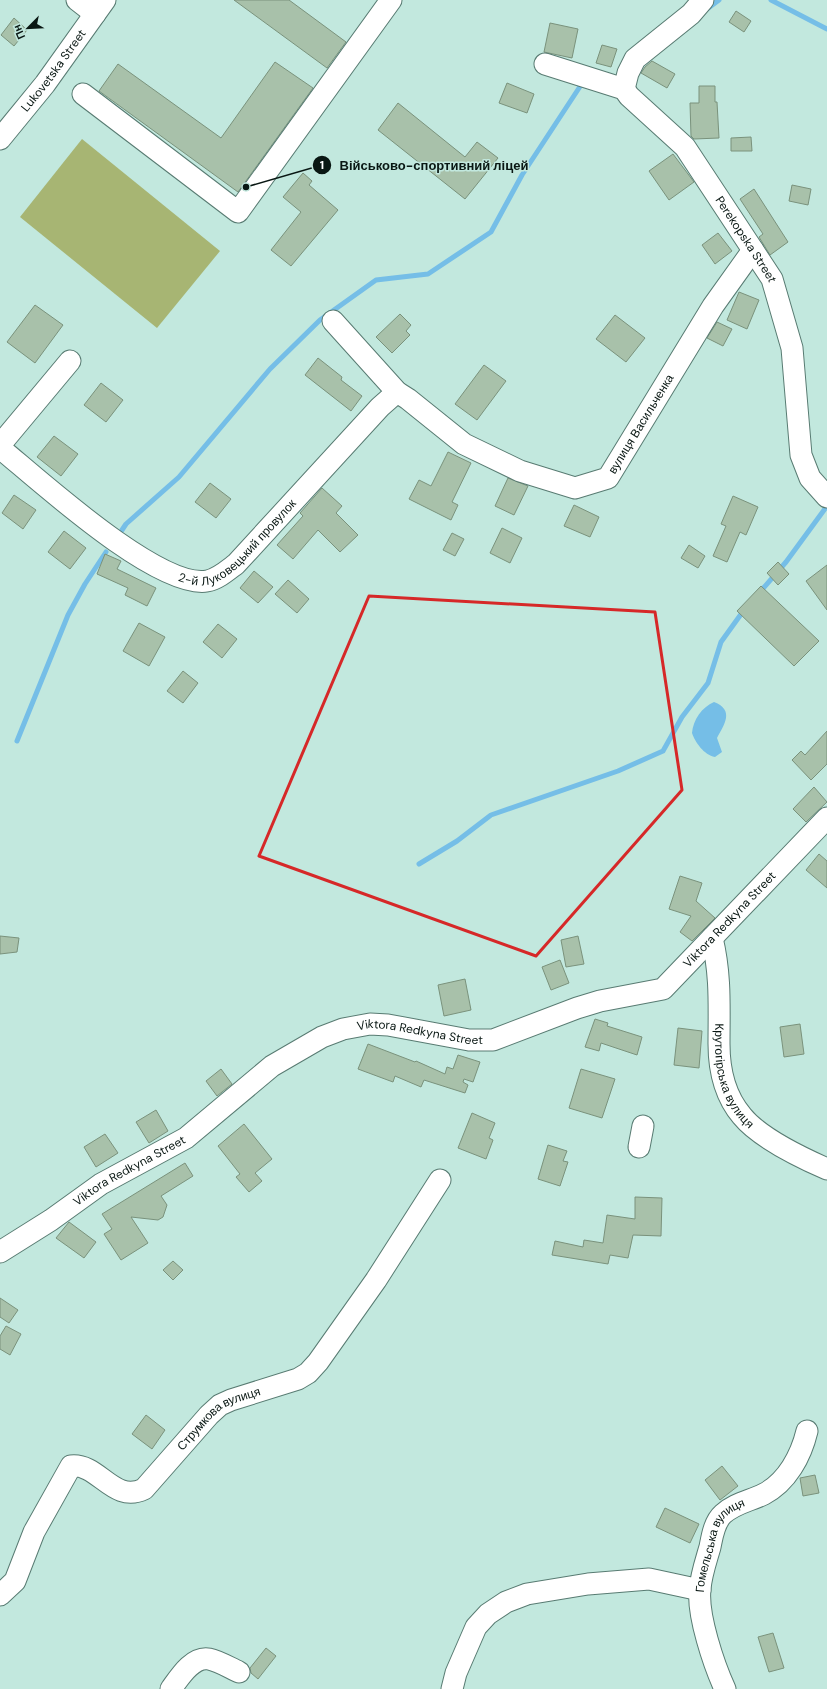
<svg xmlns="http://www.w3.org/2000/svg" width="827" height="1689" viewBox="0 0 827 1689" font-family="'DM Sans',sans-serif">
  <style>
    .green { fill: #a7b573 }
    .water { fill: #75bee7 }
    .lines { fill: none; stroke-linecap: round; stroke-linejoin: round }
    .stream { stroke: #75bee7; stroke-width: 5 }
    .building { fill: #a8c1aa; stroke: #7a927c }
    .minor-casing { stroke: #587b72; stroke-width: 23 }
    .minor { stroke: #fff; stroke-width: 21 }
    .marked { fill: none; stroke: #d62828; stroke-width: 3; stroke-linejoin: round }
    .labels { text-anchor: middle; dominant-baseline: central; stroke-width: 3; stroke-linejoin: round; paint-order: stroke }
    .street-label { font-size: 12px; fill: #091713; stroke: #c2e8de }
    .leader { fill: none; stroke: #091713; stroke-width: 1.5 }
    .callout-dot { fill: #091713; stroke: #c2e8de; stroke-width: 1.5 }
    .mark-label { font-size: 12px; text-anchor: middle; font-weight: bold; fill: #fff }
    .callout-label { font-size: 13px; text-anchor: middle; font-weight: bold; fill: #091713; stroke: #c2e8de; stroke-width: 3; stroke-linejoin: round; paint-order: stroke }
  </style>
  <rect width="100%" height="100%" fill="#c2e8de"/>
  <path class="green" d="M 82,139 L 220,251 L 157,328 L 20,217 Z"/>
  <path class="water" d="M 714,702 C 735,710 724,725 717,738 L 722,752 L 715,757 C 704,755 695,742 692,733 C 693,720 702,707 714,702 Z"/>
  <g class="lines">
    <g class="stream">
      <path d="M 771,0 L 827,29"/>
      <path d="M 707,9 L 719,0"/>
      <path d="M 122,530 L 126,524 L 179,477 L 270,369 L 320,320 L 376,280 L 428,274 L 491,232 L 522,175 L 581,85 L 585,85"/>
      <path d="M 760,592 L 786,562 L 827,506"/>
      <path d="M 17,741 L 68,615 L 85,584 L 106,552"/>
      <path d="M 419,864 L 457,841 L 491,815 L 618,771 L 663,751 L 682,717 L 708,683 L 721,642 L 744,610"/>
    </g>
  </g>
  <g class="building">
    <path d="M 234,0 L 289,0 L 346,42 L 327,68 Z"/>
    <path d="M 736,11 L 751,21 L 744,32 L 729,22 Z"/>
    <path d="M 14,18 L 27,30 L 14,46 L 1,35 Z"/>
    <path d="M 550,23 L 578,29 L 572,58 L 544,52 Z"/>
    <path d="M 602,45 L 617,49 L 611,67 L 596,63 Z"/>
    <path d="M 652,61 L 675,74 L 667,88 L 641,73 L 645,67 Z"/>
    <path d="M 275,62 L 313,88 L 238,192 L 99,91 L 118,64 L 221,138 Z"/>
    <path d="M 507,83 L 534,94 L 527,113 L 499,103 Z"/>
    <path d="M 699,86 L 715,86 L 715,102 L 717,102 L 719,138 L 694,139 L 691,136 L 690,103 L 699,103 Z"/>
    <path d="M 398,103 L 465,157 L 477,142 L 498,158 L 465,199 L 378,130 Z"/>
    <path d="M 751,137 L 752,151 L 731,151 L 731,138 Z"/>
    <path d="M 673,154 L 694,182 L 669,200 L 649,171 Z"/>
    <path d="M 303,173 L 312,181 L 309,185 L 338,210 L 291,266 L 271,250 L 301,212 L 283,197 Z"/>
    <path d="M 792,185 L 811,189 L 808,205 L 789,201 Z"/>
    <path d="M 754,189 L 788,242 L 770,255 L 759,237 L 763,234 L 740,199 Z"/>
    <path d="M 718,233 L 732,251 L 715,264 L 702,245 Z"/>
    <path d="M 739,292 L 759,300 L 747,329 L 727,320 Z"/>
    <path d="M 35,305 L 63,325 L 35,363 L 7,342 Z"/>
    <path d="M 400,314 L 411,325 L 406,331 L 410,335 L 392,353 L 376,337 Z"/>
    <path d="M 615,315 L 645,338 L 626,362 L 596,339 Z"/>
    <path d="M 717,322 L 732,329 L 723,346 L 707,338 Z"/>
    <path d="M 318,358 L 342,377 L 341,380 L 362,396 L 351,411 L 305,375 Z"/>
    <path d="M 484,365 L 506,381 L 477,420 L 455,404 Z"/>
    <path d="M 101,383 L 123,400 L 106,422 L 84,405 Z"/>
    <path d="M 54,436 L 78,454 L 61,476 L 37,457 Z"/>
    <path d="M 448,452 L 471,463 L 452,502 L 458,505 L 451,520 L 409,499 L 419,480 L 431,486 Z"/>
    <path d="M 508,478 L 528,486 L 514,515 L 495,506 Z"/>
    <path d="M 210,483 L 231,499 L 216,518 L 195,502 Z"/>
    <path d="M 322,488 L 342,506 L 336,513 L 358,535 L 340,552 L 318,530 L 293,559 L 277,545 L 303,516 L 300,513 Z"/>
    <path d="M 14,495 L 36,510 L 23,529 L 2,513 Z"/>
    <path d="M 733,496 L 758,507 L 746,535 L 740,532 L 727,562 L 713,556 L 726,526 L 721,524 Z"/>
    <path d="M 574,505 L 599,517 L 590,537 L 564,526 Z"/>
    <path d="M 502,528 L 522,538 L 510,563 L 490,553 Z"/>
    <path d="M 64,531 L 86,548 L 70,569 L 48,552 Z"/>
    <path d="M 452,533 L 464,539 L 455,556 L 443,550 Z"/>
    <path d="M 689,545 L 705,556 L 698,568 L 681,558 Z"/>
    <path d="M 105,554 L 121,561 L 117,569 L 156,588 L 147,606 L 125,595 L 128,588 L 97,574 Z"/>
    <path d="M 778,562 L 789,574 L 778,585 L 767,573 Z"/>
    <path d="M 827,565 L 827,610 L 806,581 Z"/>
    <path d="M 254,571 L 273,587 L 258,603 L 240,588 Z"/>
    <path d="M 288,580 L 309,599 L 297,613 L 275,594 Z"/>
    <path d="M 761,586 L 819,641 L 794,666 L 737,611 Z"/>
    <path d="M 139,623 L 165,637 L 149,666 L 123,651 Z"/>
    <path d="M 218,624 L 237,639 L 222,658 L 203,642 Z"/>
    <path d="M 183,671 L 198,683 L 183,703 L 167,691 Z"/>
    <path d="M 827,731 L 827,764 L 811,780 L 792,760 L 801,751 L 805,755 Z"/>
    <path d="M 814,787 L 827,802 L 806,822 L 793,809 Z"/>
    <path d="M 819,854 L 827,861 L 827,888 L 806,870 Z"/>
    <path d="M 680,876 L 702,883 L 696,901 L 715,918 L 692,941 L 680,932 L 691,916 L 669,909 Z"/>
    <path d="M 0,936 L 19,938 L 17,952 L 0,954 Z"/>
    <path d="M 578,936 L 584,964 L 566,967 L 561,940 Z"/>
    <path d="M 560,960 L 569,983 L 551,990 L 542,967 Z"/>
    <path d="M 465,979 L 471,1010 L 444,1016 L 438,985 Z"/>
    <path d="M 595,1019 L 608,1023 L 607,1026 L 642,1037 L 637,1055 L 601,1043 L 599,1051 L 585,1047 Z"/>
    <path d="M 800,1024 L 804,1054 L 784,1057 L 780,1027 Z"/>
    <path d="M 678,1028 L 702,1031 L 699,1068 L 674,1065 Z"/>
    <path d="M 368,1044 L 415,1062 L 416,1061 L 445,1074 L 447,1067 L 453,1069 L 458,1055 L 480,1062 L 473,1082 L 464,1079 L 463,1082 L 468,1085 L 465,1093 L 424,1080 L 421,1087 L 395,1076 L 393,1082 L 358,1069 Z"/>
    <path d="M 221,1069 L 232,1084 L 217,1096 L 206,1081 Z"/>
    <path d="M 581,1069 L 615,1079 L 602,1118 L 569,1108 Z"/>
    <path d="M 156,1110 L 168,1131 L 149,1143 L 136,1122 Z"/>
    <path d="M 472,1113 L 495,1123 L 489,1138 L 493,1140 L 486,1159 L 458,1148 Z"/>
    <path d="M 244,1124 L 272,1159 L 255,1173 L 262,1181 L 249,1192 L 236,1177 L 240,1174 L 218,1146 Z"/>
    <path d="M 105,1134 L 118,1153 L 96,1167 L 84,1147 Z"/>
    <path d="M 548,1145 L 567,1151 L 563,1161 L 568,1162 L 560,1186 L 538,1179 Z"/>
    <path d="M 185,1163 L 193,1176 L 161,1196 L 167,1205 L 163,1217 L 158,1220 L 131,1217 L 148,1243 L 121,1260 L 104,1234 L 112,1229 L 102,1214 Z"/>
    <path d="M 635,1197 L 662,1198 L 661,1236 L 633,1235 L 628,1258 L 610,1255 L 608,1264 L 552,1255 L 555,1241 L 583,1247 L 584,1240 L 603,1243 L 607,1215 L 635,1219 Z"/>
    <path d="M 69,1222 L 96,1242 L 84,1258 L 56,1238 Z"/>
    <path d="M 173,1261 L 183,1270 L 173,1280 L 163,1270 Z"/>
    <path d="M 0,1298 L 18,1310 L 9,1323 L 0,1317 Z"/>
    <path d="M 6,1326 L 21,1334 L 10,1355 L 0,1349 L 0,1336 Z"/>
    <path d="M 146,1415 L 165,1430 L 152,1449 L 132,1434 Z"/>
    <path d="M 722,1466 L 738,1486 L 720,1500 L 705,1480 Z"/>
    <path d="M 815,1475 L 819,1493 L 803,1496 L 800,1478 Z"/>
    <path d="M 665,1508 L 699,1524 L 690,1543 L 656,1527 Z"/>
    <path d="M 773,1633 L 784,1668 L 769,1672 L 758,1637 Z"/>
    <path d="M 266,1648 L 276,1656 L 258,1679 L 251,1673 L 250,1668 Z"/>
  </g>
  <g class="lines">
    <g class="minor-casing">
      <g id="minor">
        <path d="M 77,0 L 95,14"/>
        <path id="s1" d="M 545,64 L 624,89 L 629,96 L 685,147 L 772,279 L 792,348 L 801,455 L 810,478 L 827,497"/>
        <path d="M 624,89 L 628,73 L 635,59 L 691,14 L 703,0"/>
        <path d="M 83,94 L 238,212 L 391,0"/>
        <path id="s2" d="M 0,139 L 45,84 L 105,0"/>
        <path id="s3" d="M 333,321 L 397,392 L 408,399 L 464,444 L 520,471 L 575,488 L 608,478 L 713,306 L 753,250"/>
        <path d="M 0,445 L 70,361"/>
        <path id="s4" d="M 0,448 C 39,480 158,589 207,581 C 218,579 228,570 236,564 L 380,407 L 397,392"/>
        <path id="s5" d="M 712,938 C 721,975 719,1007 719,1044 C 719,1070 725,1096 742,1116 C 759,1137 802,1158 827,1169"/>
        <path d="M 639,1147 L 643,1126"/>
        <path id="s6" d="M 0,1252 L 51,1220 L 101,1184 L 186,1138 L 272,1066 L 322,1037 L 343,1029 L 370,1024 L 388,1025 L 469,1040 L 493,1040 L 577,1008 L 600,1001 L 663,989 L 827,818"/>
        <path id="s7" d="M 0,1595 L 15,1581 L 34,1532 L 71,1466 C 99,1463 113,1504 144,1489 L 209,1415 L 220,1405 L 231,1400 L 298,1379 L 308,1373 L 318,1362 L 376,1280 L 440,1180"/>
        <path d="M 171,1689 C 179,1678 192,1656 209,1659 C 219,1661 230,1668 239,1672"/>
        <path d="M 452,1689 L 456,1673 L 476,1627 L 488,1614 L 506,1602 L 527,1594 L 588,1584 L 649,1579 L 700,1590"/>
        <path id="s8" d="M 725,1689 C 714,1665 697,1615 700,1589 C 701,1575 706,1561 710,1547 C 712,1537 714,1522 723,1514 C 735,1503 750,1501 764,1494 C 787,1482 801,1456 807,1431"/>
      </g>
    </g>
    <use href="#minor" class="minor"/>
  </g>
  <path class="marked" d="M 369,596 L 655,612 L 682,790 L 536,956 L 259,856 Z"/>
  <g class="labels">
    <g class="street-label">
      <text stroke="none"><textPath href="#s2" startOffset="87">Lukovetska Street</textPath></text>
      <text stroke="none"><textPath href="#s1" startOffset="278">Perekopska Street</textPath></text>
      <text stroke="none"><textPath href="#s3" startOffset="398">вулиця Васильченка</textPath></text>
      <text stroke="none"><textPath href="#s4" startOffset="295">2-й Луковецький провулок</textPath></text>
      <text stroke="none"><textPath href="#s6" startOffset="837">Viktora Redkyna Street</textPath></text>
      <text stroke="none"><textPath href="#s6" startOffset="489">Viktora Redkyna Street</textPath></text>
      <text stroke="none"><textPath href="#s5" startOffset="142">Крутогірська вулиця</textPath></text>
      <text stroke="none"><textPath href="#s6" startOffset="153">Viktora Redkyna Street</textPath></text>
      <text stroke="none"><textPath href="#s7" startOffset="334">Струмкова вулиця</textPath></text>
      <text stroke="none"><textPath href="#s8" startOffset="154">Гомельська вулиця</textPath></text>
    </g>
  </g>
  <path class="leader" d="M246 187L322 165"/>
  <g class="callout-dot">
    <circle cx="246" cy="187" r="4"/>
    <circle cx="322" cy="165" r="10"/>
  </g>
  <g class="mark-label">
    <text x="322" y="169">1</text>
  </g>
  <g class="callout-label">
    <text x="434" y="170">Військово-спортивний ліцей</text>
  </g>
  <g transform="translate(28 28) rotate(246)" stroke="#c2e8de" stroke-width="3" paint-order="stroke">
  <path d="M0-3L7 15L0 10L-7 15Z" fill="#091713"/>
  <text y="-6" font-size="11" font-weight="bold" text-anchor="middle" fill="#091713">Пн</text>
  </g>
</svg>
